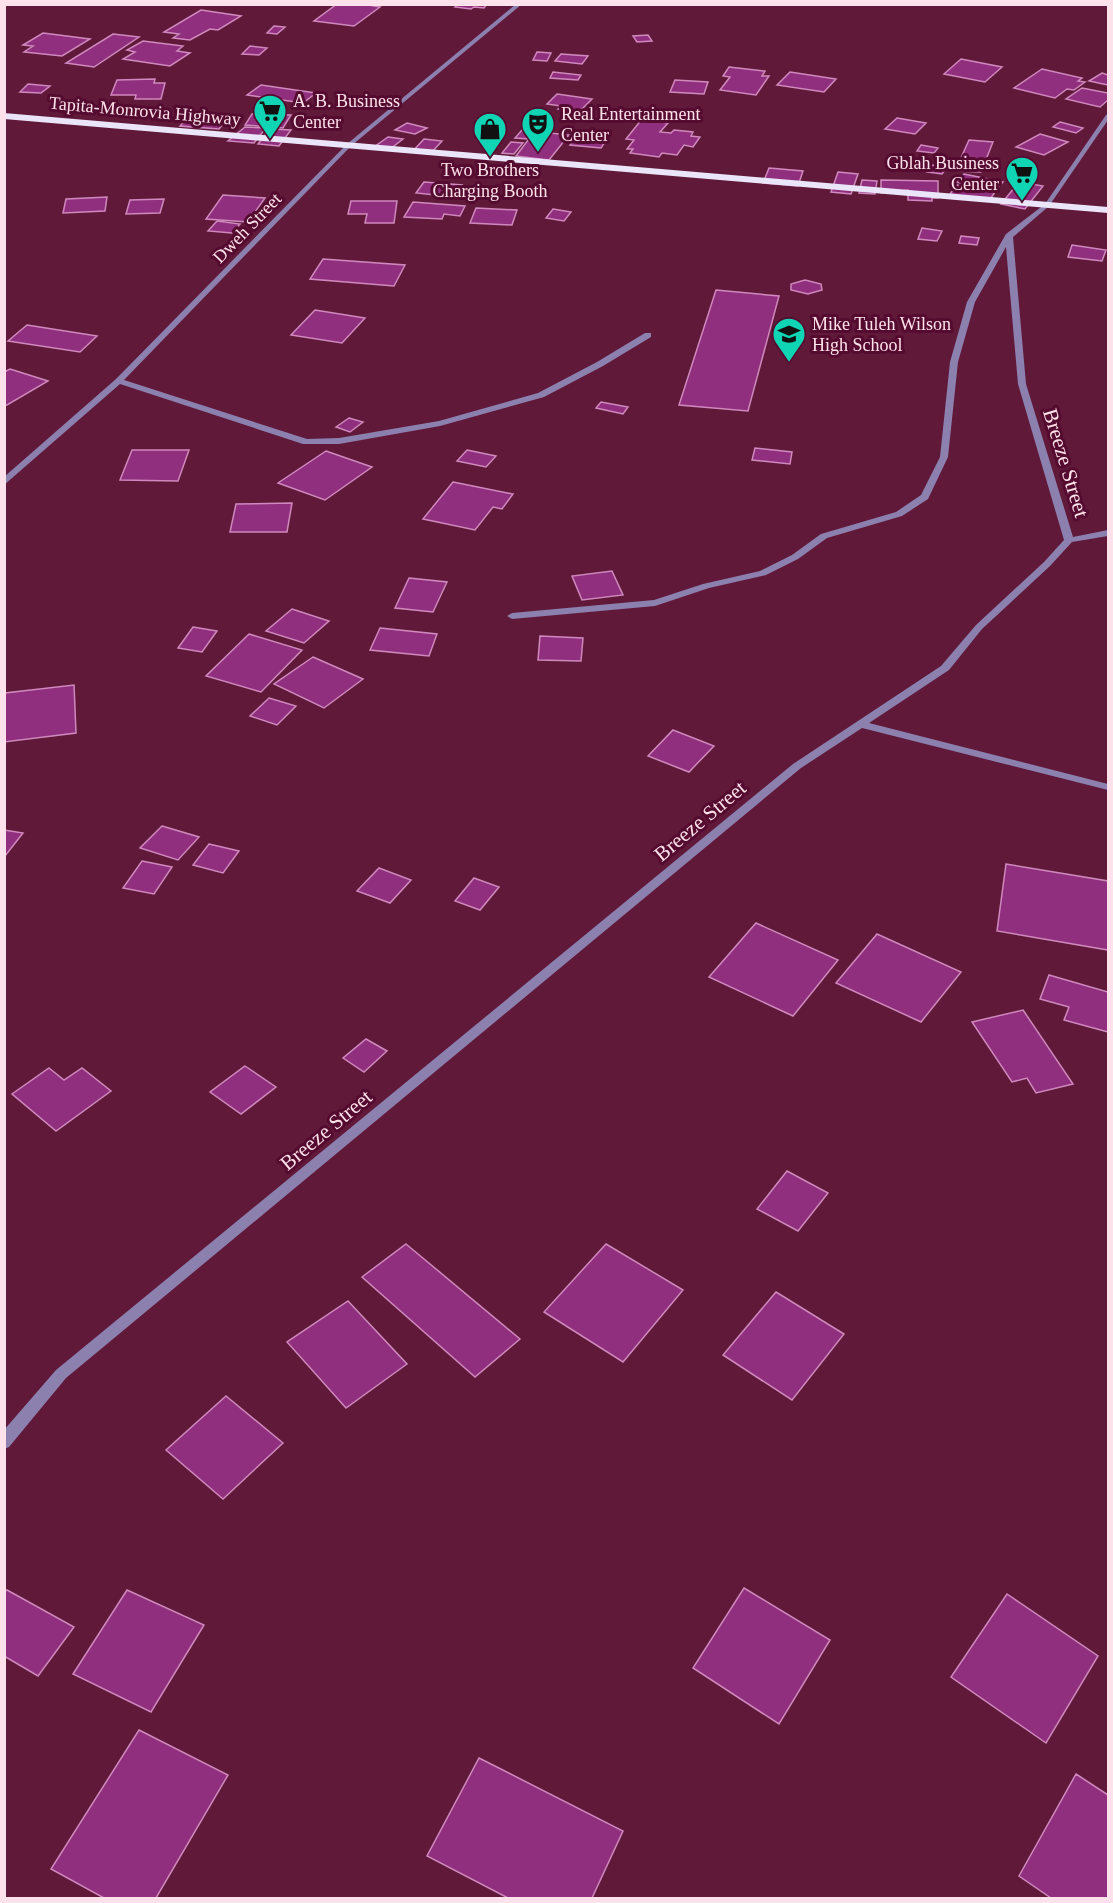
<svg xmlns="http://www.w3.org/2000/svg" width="1113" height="1903" viewBox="0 0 1113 1903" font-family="'Times New Roman',serif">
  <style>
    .building { fill: #902f7d; stroke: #cf89bd; stroke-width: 1.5 }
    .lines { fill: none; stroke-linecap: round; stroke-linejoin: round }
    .minor { fill: #8c80af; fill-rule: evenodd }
    .trunk { fill: #eae5f8; fill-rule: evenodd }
    .labels { text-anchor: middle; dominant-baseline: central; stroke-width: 6; stroke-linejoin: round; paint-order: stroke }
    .far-poi-label { font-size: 18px; fill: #fee2eb; stroke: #550b30; text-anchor: start }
    .far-street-label { font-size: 18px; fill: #fee2eb; stroke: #550b30 }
    .street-label { font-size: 21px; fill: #fee2eb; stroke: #550b30 }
  </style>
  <rect width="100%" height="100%" fill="#61193a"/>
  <g class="building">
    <path d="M 337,4 L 363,4 L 380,7 L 354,26 L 314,21 Z"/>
    <path d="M 458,4 L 487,4 L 484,8 L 474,7 L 471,9 L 455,7 Z"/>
    <path d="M 201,10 L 241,16 L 218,30 L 210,29 L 190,40 L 173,38 L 179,34 L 164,32 Z"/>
    <path d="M 274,26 L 285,27 L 277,34 L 267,33 Z"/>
    <path d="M 43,33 L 90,39 L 62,56 L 24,52 L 33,46 L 23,45 Z"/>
    <path d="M 113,34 L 139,37 L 94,67 L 66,63 Z"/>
    <path d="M 648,35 L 652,41 L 637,42 L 633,36 Z"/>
    <path d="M 143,41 L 183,46 L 177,51 L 190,53 L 170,66 L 123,59 L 135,52 L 127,50 Z"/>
    <path d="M 250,46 L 267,48 L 259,55 L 242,54 Z"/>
    <path d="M 537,52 L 551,53 L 547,61 L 533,60 Z"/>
    <path d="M 561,54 L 588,56 L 582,64 L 555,61 Z"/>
    <path d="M 961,59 L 1002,67 L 985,82 L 944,74 Z"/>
    <path d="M 729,67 L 765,71 L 762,76 L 769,76 L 756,95 L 720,90 L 730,77 L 723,76 Z"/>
    <path d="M 1042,69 L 1082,78 L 1078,81 L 1085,82 L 1074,90 L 1067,89 L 1055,98 L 1014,88 Z"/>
    <path d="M 553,72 L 581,75 L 578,80 L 550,78 Z"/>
    <path d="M 790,72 L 836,79 L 824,92 L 777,85 Z"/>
    <path d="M 1102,73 L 1108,75 L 1108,85 L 1089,81 Z"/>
    <path d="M 155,79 L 154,83 L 165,83 L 161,99 L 135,99 L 136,95 L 111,95 L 117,80 Z"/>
    <path d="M 675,80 L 708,82 L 704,94 L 670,92 Z"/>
    <path d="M 28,84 L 50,86 L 41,93 L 20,92 Z"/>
    <path d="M 261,85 L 316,93 L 303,103 L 247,95 Z"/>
    <path d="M 1082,88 L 1108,93 L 1108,100 L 1100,107 L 1066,99 Z"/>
    <path d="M 557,94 L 592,99 L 579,112 L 558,109 L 561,106 L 547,104 Z"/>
    <path d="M 191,114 L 229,117 L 219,129 L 180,126 Z"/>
    <path d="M 252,114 L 291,115 L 283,128 L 245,125 Z"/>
    <path d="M 897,118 L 926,123 L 915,134 L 885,129 Z"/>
    <path d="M 642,119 L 668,123 L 660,132 L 671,133 L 674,130 L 693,132 L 691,136 L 700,137 L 693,147 L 684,145 L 677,155 L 662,153 L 659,157 L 630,153 L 633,149 L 627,149 L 634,140 L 626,139 Z"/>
    <path d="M 1060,122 L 1083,128 L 1076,133 L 1053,127 Z"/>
    <path d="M 407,123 L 427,128 L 415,134 L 395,130 Z"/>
    <path d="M 245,127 L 266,128 L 254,143 L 228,141 Z"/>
    <path d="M 270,129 L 291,130 L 279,146 L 258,144 Z"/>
    <path d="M 522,130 L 569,135 L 549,160 L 516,156 L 529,139 L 515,138 Z"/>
    <path d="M 1040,134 L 1068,142 L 1044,155 L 1016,147 Z"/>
    <path d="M 576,136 L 607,139 L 601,148 L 570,145 Z"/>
    <path d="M 388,137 L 403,139 L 390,149 L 374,147 Z"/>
    <path d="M 424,139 L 442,141 L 430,154 L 412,152 Z"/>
    <path d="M 969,140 L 993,142 L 981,172 L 955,171 Z"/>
    <path d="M 511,142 L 523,143 L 514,154 L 502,153 Z"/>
    <path d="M 921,145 L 938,148 L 934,153 L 917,151 Z"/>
    <path d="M 932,165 L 947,167 L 942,174 L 927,172 Z"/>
    <path d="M 769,168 L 803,171 L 798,186 L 763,183 Z"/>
    <path d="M 838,172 L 858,174 L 851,194 L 831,192 Z"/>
    <path d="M 964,174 L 1003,182 L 995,190 L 956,182 Z"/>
    <path d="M 862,180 L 877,181 L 875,194 L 859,193 Z"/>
    <path d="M 881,180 L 938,181 L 938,198 L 932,198 L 932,201 L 908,200 L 908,190 L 881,193 Z"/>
    <path d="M 424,182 L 462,185 L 454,197 L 416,193 Z"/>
    <path d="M 1019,182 L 1043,186 L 1025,209 L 1001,204 Z"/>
    <path d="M 957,185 L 995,192 L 989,201 L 950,194 Z"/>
    <path d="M 223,195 L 265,198 L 248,222 L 206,219 Z"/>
    <path d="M 107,197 L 105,211 L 63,213 L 66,199 Z"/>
    <path d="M 164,199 L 160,213 L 126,214 L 130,200 Z"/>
    <path d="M 351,201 L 397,201 L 394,223 L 365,223 L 367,214 L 348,214 Z"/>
    <path d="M 413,202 L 465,206 L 460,216 L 444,214 L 442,219 L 404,217 Z"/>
    <path d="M 476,208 L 517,210 L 512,225 L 470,223 Z"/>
    <path d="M 553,209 L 571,212 L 564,221 L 546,218 Z"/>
    <path d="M 217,221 L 240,224 L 232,233 L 208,231 Z"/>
    <path d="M 922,228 L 942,231 L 937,241 L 918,239 Z"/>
    <path d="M 961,236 L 979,238 L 977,245 L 959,243 Z"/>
    <path d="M 1072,245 L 1106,250 L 1102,261 L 1068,257 Z"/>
    <path d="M 323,259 L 405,265 L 394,286 L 310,279 Z"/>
    <path d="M 805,280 L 821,284 L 822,290 L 808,294 L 791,290 L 791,284 Z"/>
    <path d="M 716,290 L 779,296 L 748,411 L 679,405 Z"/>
    <path d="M 315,310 L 365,318 L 342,343 L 291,335 Z"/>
    <path d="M 27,325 L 97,336 L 80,352 L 8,341 Z"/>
    <path d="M 10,369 L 48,381 L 7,405 L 4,405 L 4,372 Z"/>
    <path d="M 601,402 L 628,407 L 623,414 L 596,408 Z"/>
    <path d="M 349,418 L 363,422 L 350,432 L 336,427 Z"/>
    <path d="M 755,448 L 792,452 L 790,464 L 752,460 Z"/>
    <path d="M 132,450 L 189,450 L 178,481 L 120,480 Z"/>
    <path d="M 467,450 L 496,456 L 486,467 L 457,461 Z"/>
    <path d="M 326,451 L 372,467 L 325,500 L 278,483 Z"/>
    <path d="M 453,482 L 513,494 L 502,509 L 493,507 L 475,530 L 423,519 Z"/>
    <path d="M 292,503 L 287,532 L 230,532 L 236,504 Z"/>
    <path d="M 612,571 L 623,595 L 582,600 L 572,576 Z"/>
    <path d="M 409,578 L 447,582 L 433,612 L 395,608 Z"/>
    <path d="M 292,609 L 329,621 L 304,643 L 266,631 Z"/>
    <path d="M 193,627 L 217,631 L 202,652 L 178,648 Z"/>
    <path d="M 380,628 L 437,634 L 429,656 L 370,650 Z"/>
    <path d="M 249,634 L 302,650 L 261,692 L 206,676 Z"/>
    <path d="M 540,636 L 583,638 L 581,661 L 538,660 Z"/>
    <path d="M 313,657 L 363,679 L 324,708 L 274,684 Z"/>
    <path d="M 74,685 L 76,733 L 4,742 L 5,693 Z"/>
    <path d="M 269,698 L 296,706 L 277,725 L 250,716 Z"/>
    <path d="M 673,730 L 714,746 L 689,772 L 648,756 Z"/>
    <path d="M 162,826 L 199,837 L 178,860 L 140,848 Z"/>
    <path d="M 4,830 L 23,833 L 5,856 L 4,856 Z"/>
    <path d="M 209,844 L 239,851 L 223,873 L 193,865 Z"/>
    <path d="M 142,861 L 172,867 L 154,894 L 123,888 Z"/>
    <path d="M 1006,864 L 1108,881 L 1108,950 L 997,931 Z"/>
    <path d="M 379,868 L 411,880 L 390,903 L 357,891 Z"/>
    <path d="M 474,878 L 499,887 L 480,910 L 455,901 Z"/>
    <path d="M 756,923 L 838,960 L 793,1016 L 709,977 Z"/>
    <path d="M 877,934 L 961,972 L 921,1022 L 836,983 Z"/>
    <path d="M 1049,975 L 1108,992 L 1108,1032 L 1064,1020 L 1069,1007 L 1040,999 Z"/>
    <path d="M 1023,1010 L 1073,1084 L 1036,1093 L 1027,1078 L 1012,1082 L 972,1022 Z"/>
    <path d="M 366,1039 L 387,1051 L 364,1072 L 343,1058 Z"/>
    <path d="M 245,1066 L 276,1087 L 241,1114 L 210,1092 Z"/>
    <path d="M 49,1068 L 64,1080 L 82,1068 L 111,1091 L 56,1131 L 12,1094 Z"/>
    <path d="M 787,1171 L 828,1193 L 798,1231 L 757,1209 Z"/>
    <path d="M 406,1244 L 520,1339 L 475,1377 L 362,1277 Z"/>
    <path d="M 606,1244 L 683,1290 L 623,1362 L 544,1312 Z"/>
    <path d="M 776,1292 L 844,1334 L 792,1400 L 723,1355 Z"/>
    <path d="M 348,1301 L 407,1364 L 346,1408 L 287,1342 Z"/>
    <path d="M 226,1396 L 283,1443 L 223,1499 L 166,1450 Z"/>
    <path d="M 744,1588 L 830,1640 L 779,1724 L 693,1668 Z"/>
    <path d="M 7,1590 L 74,1627 L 38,1676 L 4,1656 L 4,1592 Z"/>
    <path d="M 127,1590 L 204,1625 L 151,1712 L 73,1674 Z"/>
    <path d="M 1007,1594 L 1098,1656 L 1046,1743 L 951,1677 Z"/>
    <path d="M 139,1730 L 228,1775 L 156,1898 L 104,1898 L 51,1869 Z"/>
    <path d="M 479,1758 L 623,1831 L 592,1898 L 508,1898 L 427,1856 Z"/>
    <path d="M 1076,1774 L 1108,1795 L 1108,1898 L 1051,1898 L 1019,1876 Z"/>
  </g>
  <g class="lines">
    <g class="minor">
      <path d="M 516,4 L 522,4 L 351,146 L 124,380 L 307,439 L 339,438 L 439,421 L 538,393 L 597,362 L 645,333 L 651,333 L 651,337 L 603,366 L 544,397 L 440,426 L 339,444 L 303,444 L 120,384 L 4,485 L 4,477 L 116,379 L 347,144 Z"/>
      <path d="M 1108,114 L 1108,120 L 1049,206 L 1013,237 L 1026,384 L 1073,537 L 1108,530 L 1108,536 L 1072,542 L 1050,566 L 982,629 L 949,670 L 869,723 L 1108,784 L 1108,790 L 862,728 L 801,768 L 66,1378 L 9,1447 L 4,1449 L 4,1430 L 56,1370 L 793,764 L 941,666 L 976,625 L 1044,562 L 1064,540 L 1018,384 L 1006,247 L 975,302 L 958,362 L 948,457 L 928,499 L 902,516 L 827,538 L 798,559 L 766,575 L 709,588 L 655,606 L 512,619 L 507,616 L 512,613 L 654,600 L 703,584 L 760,571 L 792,555 L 821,534 L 896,512 L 921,495 L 940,457 L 950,362 L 967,302 L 1006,234 L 1045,204 L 1106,115 Z"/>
    </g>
    <path class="trunk" d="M 4,113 L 1108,207 L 1108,213 L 4,119 Z"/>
  </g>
  <defs>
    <g id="supermarket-pin" transform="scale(1.725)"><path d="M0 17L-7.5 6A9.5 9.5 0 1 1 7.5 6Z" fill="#0fd5b4" stroke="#550b30"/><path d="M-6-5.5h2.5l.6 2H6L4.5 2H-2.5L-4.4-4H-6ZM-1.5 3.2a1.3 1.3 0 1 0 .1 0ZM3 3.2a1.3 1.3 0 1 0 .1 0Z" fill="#111"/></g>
    <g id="theatre-pin" transform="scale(1.725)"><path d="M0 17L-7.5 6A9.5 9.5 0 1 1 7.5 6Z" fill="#0fd5b4" stroke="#550b30"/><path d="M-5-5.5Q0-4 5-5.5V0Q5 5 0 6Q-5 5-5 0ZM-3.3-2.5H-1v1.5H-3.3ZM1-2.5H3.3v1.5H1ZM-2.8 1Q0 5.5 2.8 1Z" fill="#111"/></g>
    <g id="shop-pin" transform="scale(1.725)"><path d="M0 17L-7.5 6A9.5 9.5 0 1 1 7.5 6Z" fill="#0fd5b4" stroke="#550b30"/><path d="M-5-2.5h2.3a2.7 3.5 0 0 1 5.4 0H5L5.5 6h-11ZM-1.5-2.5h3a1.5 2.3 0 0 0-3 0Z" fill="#111"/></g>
    <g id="school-pin" transform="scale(1.725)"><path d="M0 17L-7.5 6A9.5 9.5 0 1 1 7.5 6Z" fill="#0fd5b4" stroke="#550b30"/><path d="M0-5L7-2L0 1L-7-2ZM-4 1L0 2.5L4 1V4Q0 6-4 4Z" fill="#111"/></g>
  </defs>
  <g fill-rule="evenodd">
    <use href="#supermarket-pin" x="270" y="111"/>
    <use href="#theatre-pin" x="538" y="124"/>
    <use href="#shop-pin" x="490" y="129"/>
    <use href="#supermarket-pin" x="1022" y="173"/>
    <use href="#school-pin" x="789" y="334"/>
  </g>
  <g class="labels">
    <g class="far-poi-label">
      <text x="293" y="101">A. B. Business<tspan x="293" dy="21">Center</tspan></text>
      <text x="561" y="114">Real Entertainment<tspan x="561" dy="21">Center</tspan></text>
      <text x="999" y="163" text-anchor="end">Gblah Business<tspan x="999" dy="21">Center</tspan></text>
      <text x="490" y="170" text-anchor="middle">Two Brothers<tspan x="490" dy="21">Charging Booth</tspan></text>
      <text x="812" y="324">Mike Tuleh Wilson<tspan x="812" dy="21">High School</tspan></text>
    </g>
    <g class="far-street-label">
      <text transform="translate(145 111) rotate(5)">Tapita-Monrovia Highway</text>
      <text transform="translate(247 228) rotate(-46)">Dweh Street</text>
    </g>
    <g class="street-label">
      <text transform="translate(1066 463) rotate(73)">Breeze Street</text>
      <text transform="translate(700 821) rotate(-40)">Breeze Street</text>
      <text transform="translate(326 1130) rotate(-40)">Breeze Street</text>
    </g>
  </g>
  <rect width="1113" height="1903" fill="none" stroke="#fee2eb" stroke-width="12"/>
</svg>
